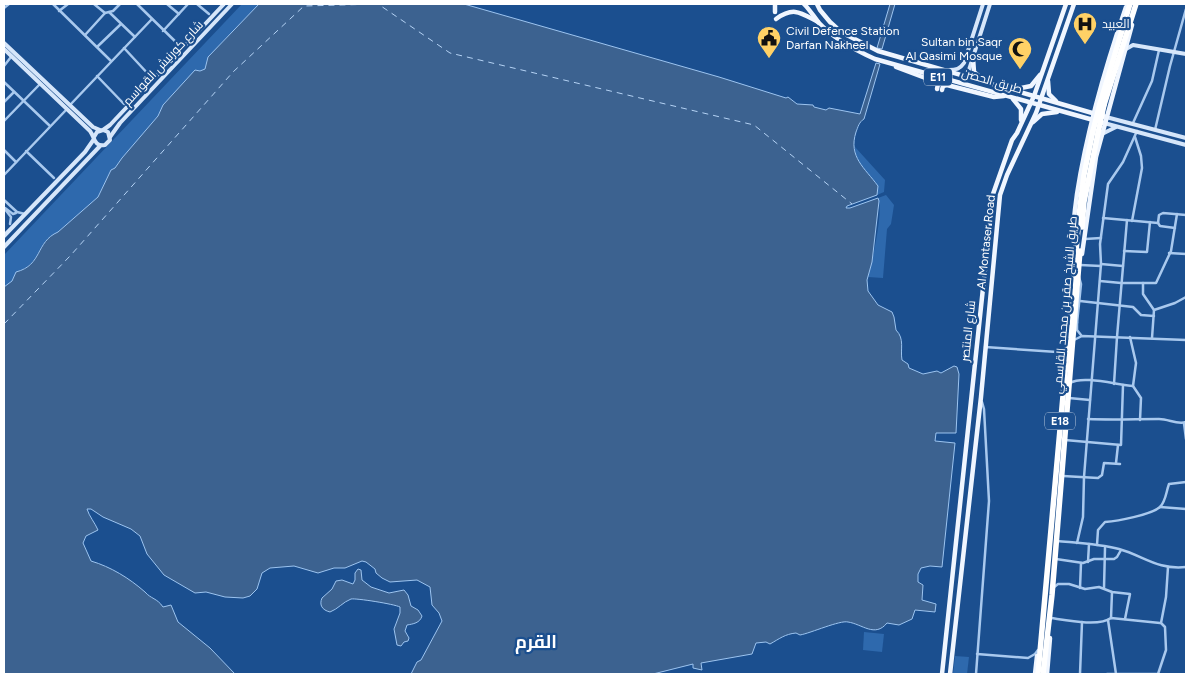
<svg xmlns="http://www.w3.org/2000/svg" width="1190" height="678" viewBox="0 0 1190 678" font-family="Figtree,Cairo,sans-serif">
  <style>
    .green { fill: #2e69ad }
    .water { fill: #3c6290; stroke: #9cc4f0 }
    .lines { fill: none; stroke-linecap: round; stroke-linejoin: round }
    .ferry { stroke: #b5d3f5; stroke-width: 1; stroke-dasharray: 6 5; stroke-linecap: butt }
    .street { stroke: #a9c9ee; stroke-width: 2.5 }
    .secondary { stroke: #d6e6fa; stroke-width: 4 }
    .primary { stroke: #f0f6ff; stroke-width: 4.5 }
    .highway { stroke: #fff; stroke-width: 5.5 }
    .highway-bridge { stroke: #fff; stroke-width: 5.5 }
    .labels { text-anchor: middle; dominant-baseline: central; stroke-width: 4.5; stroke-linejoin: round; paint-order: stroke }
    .shield { fill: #1b4f8f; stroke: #bbcadd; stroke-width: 1 }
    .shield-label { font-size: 11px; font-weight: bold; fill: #fff }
    .poi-label { font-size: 12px; fill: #fff; stroke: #1b4f8f; text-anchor: start }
    .street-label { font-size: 12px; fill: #fff; stroke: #1b4f8f }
    .district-label { font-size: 18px; font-weight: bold; fill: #fff; stroke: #1b4f8f }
  </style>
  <rect width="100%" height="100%" fill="#1b4f8f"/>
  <g class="green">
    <path d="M 242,4 L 259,4 L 222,42 L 206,69 L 200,71 L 195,71 L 163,105 L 158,116 L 122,158 L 115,168 L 111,170 L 98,197 L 58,232 C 34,242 43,264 16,272 L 12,281 L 4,287 L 4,255 Z"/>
    <path d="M 855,147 L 885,180 L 884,192 L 877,195 C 880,179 855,170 855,147 Z"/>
    <path d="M 886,195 L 894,205 L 891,224 L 887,229 L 883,278 L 868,277 C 872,262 884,210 878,198 Z"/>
    <path d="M 864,632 L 884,634 L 882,652 L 863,650 Z"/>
    <path d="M 955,656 L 969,657 L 967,674 L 953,674 Z"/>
  </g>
  <g class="water">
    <path d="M 259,4 L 464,4 L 719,77 L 786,98 L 788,97 L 797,104 L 813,105 L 814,107 L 826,110 L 829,108 L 860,114 L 876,63 L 880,64 L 864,119 C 859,122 858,127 856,132 C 848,157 865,168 878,186 L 877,195 L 847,206 L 846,208 L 850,208 L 878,198 L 879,201 L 872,262 L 867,280 L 868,291 L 878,305 L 892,312 L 894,317 L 896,330 C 905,339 900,349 902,360 L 908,364 L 909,368 L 923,374 L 937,371 L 941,373 L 954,366 L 957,367 L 959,374 L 956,433 L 936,433 L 935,441 L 955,443 L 942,567 L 930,566 L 921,568 L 918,574 L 918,582 L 923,585 L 922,600 L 936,604 L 935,612 L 915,610 L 912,619 L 899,625 L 887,623 C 875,638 862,624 848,622 C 840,620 811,633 800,635 L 796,633 C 785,634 779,639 770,644 L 766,642 L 756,643 L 752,654 L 701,663 L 702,670 L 693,668 L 693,664 L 653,674 L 411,674 L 417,662 L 421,660 L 442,621 L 439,613 L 432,605 L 430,587 L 417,580 L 390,582 L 382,578 L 376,573 L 375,569 L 366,562 L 362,561 L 345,568 L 334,568 L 318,573 L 294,566 L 270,568 L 262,573 L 257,589 L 250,596 L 243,598 L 225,597 L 206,592 L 195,593 L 164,575 L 147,554 L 140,536 L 131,529 L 103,517 L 91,509 L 87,509 C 89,516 95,523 98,530 L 86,536 L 83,543 L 91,561 C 111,567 129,578 145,592 C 151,599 157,598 163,607 L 171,605 L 178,622 L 210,648 L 235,674 L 4,674 L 4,287 L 12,281 L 16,272 C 43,265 35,242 58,232 L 98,197 L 111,170 L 115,168 L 122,158 L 158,116 L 163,105 L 195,70 L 200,71 L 205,69 L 208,57 Z"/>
    <path d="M 890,4 L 895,4 L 882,49 L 877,48 Z"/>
    <path d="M 358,569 L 361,570 L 362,580 L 371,587 L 389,593 L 404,590 L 408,595 L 411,606 L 418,610 L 422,616 C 420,623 413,624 407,625 L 405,631 L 409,638 L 408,641 L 404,642 L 401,646 L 397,645 L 394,629 L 400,613 L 400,607 C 394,604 356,598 351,599 C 343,602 338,609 330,612 C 322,610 319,605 322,598 L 332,589 L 336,581 L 342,580 L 353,584 L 355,580 L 355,573 Z"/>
  </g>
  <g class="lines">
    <path class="ferry" d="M 4,324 L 71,255 L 233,72 L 304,6 L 378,4 L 450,53 L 754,125 L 852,204"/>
    <g class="street">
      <path d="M 53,4 L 111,61"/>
      <path d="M 94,4 L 105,13"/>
      <path d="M 137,4 L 182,48"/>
      <path d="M 167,4 L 179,14"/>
      <path d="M 197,4 L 209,14"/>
      <path d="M 4,8 L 9,4"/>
      <path d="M 59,11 L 68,4"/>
      <path d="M 109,12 L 135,37"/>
      <path d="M 163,31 L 188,4"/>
      <path d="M 85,35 L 105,13 L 113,11 L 120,4"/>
      <path d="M 97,47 L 121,24"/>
      <path d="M 124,48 L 150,76"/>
      <path d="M 4,66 L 11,57"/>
      <path d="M 97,76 L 124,104"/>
      <path d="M 4,82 L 50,126"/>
      <path d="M 4,102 L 14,92"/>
      <path d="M 70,105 L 152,19"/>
      <path d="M 4,121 L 40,84"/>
      <path d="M 1133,123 L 1152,81 L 1159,50"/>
      <path d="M 1155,130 L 1170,66 L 1186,9"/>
      <path d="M 4,150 L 16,162"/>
      <path d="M 26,151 L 54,178"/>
      <path d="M 4,175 L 67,109"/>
      <path d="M 4,200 L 17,212 L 25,214"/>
      <path d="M 4,208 L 11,217 L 10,224"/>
      <path d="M 5,208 L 13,214 L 16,213"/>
      <path d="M 1103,218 L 1158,223 L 1160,226 L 1175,228"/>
      <path d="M 1132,221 L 1142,168 L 1141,156 L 1135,137"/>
      <path d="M 1158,223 L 1159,215 L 1163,213 L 1186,215"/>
      <path d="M 1085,239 L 1101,238"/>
      <path d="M 1124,251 L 1147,252 L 1150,222"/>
      <path d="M 1169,253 L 1186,254"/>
      <path d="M 1101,264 L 1123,266"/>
      <path d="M 1080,265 L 1101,266"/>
      <path d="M 1100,281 L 1121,283 L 1156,283 L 1171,251 L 1177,214"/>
      <path d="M 1143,283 L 1143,294 L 1154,310 L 1152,338"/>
      <path d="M 1080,301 L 1133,307 L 1141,315 L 1154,316"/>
      <path d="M 1154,310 L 1175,303 L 1186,297"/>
      <path d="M 1077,322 L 1077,330 L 1081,335"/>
      <path d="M 1077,323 L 1081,284 L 1079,277"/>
      <path d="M 1130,337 L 1136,363 L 1133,386 L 1141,398 L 1140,420"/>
      <path d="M 1074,340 L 1082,336 L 1186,340"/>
      <path d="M 985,347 L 1057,352 L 1062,355 L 1065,360"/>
      <path d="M 1070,383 C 1083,375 1117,385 1133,386"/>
      <path d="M 1114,384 L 1117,337 L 1127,220"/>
      <path d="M 1069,398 L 1090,400"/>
      <path d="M 1088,419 C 1112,420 1136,419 1159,419 C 1169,419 1177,425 1186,422"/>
      <path d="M 1184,423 L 1186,439"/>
      <path d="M 1065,440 L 1121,445 L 1123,385"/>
      <path d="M 1116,463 L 1118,445"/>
      <path d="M 1063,476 L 1098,478 L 1102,475 L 1104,463 L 1120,464"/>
      <path d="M 1160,507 L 1186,509"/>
      <path d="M 1057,541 C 1078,543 1099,544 1119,549 C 1144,556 1157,570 1186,567"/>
      <path d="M 1077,543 L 1083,517 L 1084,477 L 1101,264 L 1100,244 L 1108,184 L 1123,162 L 1137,131"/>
      <path d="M 1097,545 L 1098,530 L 1105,522 C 1117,521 1151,515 1160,507 C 1166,501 1166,492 1169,484 L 1186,482"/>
      <path d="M 1056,559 L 1083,563 L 1094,559 L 1114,559 L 1117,557 L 1121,550"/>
      <path d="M 1088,562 L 1089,544"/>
      <path d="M 1053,588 L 1058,584 L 1069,584 L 1085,589 L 1099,587 L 1112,592 L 1130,594 L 1125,619"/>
      <path d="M 1080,588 L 1081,563"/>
      <path d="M 1104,588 L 1105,548"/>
      <path d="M 1051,618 C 1065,620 1099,627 1111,618 L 1160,623"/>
      <path d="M 1111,618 L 1112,592"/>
      <path d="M 1108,620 L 1116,674"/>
      <path d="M 977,654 L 1028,658 L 1035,654 L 1038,650"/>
      <path d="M 976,674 L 989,501 L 984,409 L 982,402"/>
      <path d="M 1080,674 L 1082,622"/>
      <path d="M 1107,674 L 1158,674"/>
      <path d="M 1158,674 L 1166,650 L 1165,627 L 1161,623 L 1166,597 L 1168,567"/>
    </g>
    <g class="secondary">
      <path d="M 4,43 L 93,127 L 100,130"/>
      <path d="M 4,49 L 90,131 C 95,138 94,147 105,145 L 110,140 L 108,132 L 103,130 L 97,132 L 94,137"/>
      <path d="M 1126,49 L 1133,45 L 1186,54"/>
      <path d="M 949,70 C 956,70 960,69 964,63 L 983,4"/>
      <path d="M 967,76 L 990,4"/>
      <path d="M 1106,117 L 1186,138"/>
      <path d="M 1104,123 L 1186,145"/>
      <path d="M 103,130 L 110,125 L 224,4"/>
      <path d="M 1102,134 L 1116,127"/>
      <path d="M 110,137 L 120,123 L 232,4"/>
      <path d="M 4,236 L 85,152 L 94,139"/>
      <path d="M 4,247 L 100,146"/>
    </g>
    <g class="primary">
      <path d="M 775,4 L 775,12"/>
      <path d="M 804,4 C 810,10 814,17 819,23 C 834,39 855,50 875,59 L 1104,123"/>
      <path d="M 817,4 L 820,10 L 830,22 L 841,32 L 878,51 L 1106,117"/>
      <path d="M 776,19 C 794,6 801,13 818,22"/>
      <path d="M 973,58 L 974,72 L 982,79"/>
      <path d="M 896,67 L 936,82 L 938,84 L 937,89"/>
      <path d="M 1048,81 L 1049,94 L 1056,101"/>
      <path d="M 1016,89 L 1031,86 L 1040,75"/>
      <path d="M 942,90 L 943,86 L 947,85 L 994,97 L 1004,96"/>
      <path d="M 1013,99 L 1021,109 L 1021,120"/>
      <path d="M 1033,122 L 1042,114 L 1057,112"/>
      <path d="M 1076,247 C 1071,231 1075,211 1077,194 C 1087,130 1105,68 1126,7"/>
      <path d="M 1082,254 L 1096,157 L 1132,25"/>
      <path d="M 942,674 L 993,194 L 1012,140 L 1017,133 L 1034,96 L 1066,4"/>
      <path d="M 950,674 L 981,397 L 1000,195 L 1007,175 L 1036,113 L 1074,4"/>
      <path d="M 1035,674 L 1037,656"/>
      <path d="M 1047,674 L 1050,638"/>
    </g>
    <g class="highway">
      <path d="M 1100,104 L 1130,4"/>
      <path d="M 1104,105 L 1136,4"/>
      <path d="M 1082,227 L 1084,202 L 1098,133"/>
      <path d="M 1038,674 L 1080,207 L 1084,175 L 1093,131"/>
      <path d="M 1043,674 L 1052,595 L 1080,251"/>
    </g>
    <g class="highway-bridge">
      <path d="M 1093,131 L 1100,104"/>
      <path d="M 1098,133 L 1104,105"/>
    </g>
  </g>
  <defs>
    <g id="hospital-pin" transform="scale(1.25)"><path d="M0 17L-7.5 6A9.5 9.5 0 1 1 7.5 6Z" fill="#ffd166" stroke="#1b4f8f"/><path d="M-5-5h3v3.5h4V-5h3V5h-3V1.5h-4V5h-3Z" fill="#111"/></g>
    <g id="civic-pin" transform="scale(1.25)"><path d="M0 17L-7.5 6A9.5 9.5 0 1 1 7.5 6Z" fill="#ffd166" stroke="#1b4f8f"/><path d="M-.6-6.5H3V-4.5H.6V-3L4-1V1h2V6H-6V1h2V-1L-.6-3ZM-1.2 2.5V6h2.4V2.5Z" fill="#111"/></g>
    <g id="mosque-pin" transform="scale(1.25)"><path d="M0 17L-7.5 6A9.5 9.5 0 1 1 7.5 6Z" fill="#ffd166" stroke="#1b4f8f"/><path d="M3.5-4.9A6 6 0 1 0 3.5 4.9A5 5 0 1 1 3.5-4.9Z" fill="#111"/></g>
  </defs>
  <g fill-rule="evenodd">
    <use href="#hospital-pin" x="1085" y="24"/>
    <use href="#civic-pin" x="769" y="38"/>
    <use href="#mosque-pin" x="1020" y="49"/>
  </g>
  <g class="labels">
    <g class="shield">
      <rect x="924" y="68.5" width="28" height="17" rx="4"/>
      <rect x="1045" y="412.5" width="30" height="17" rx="4"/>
    </g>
    <g class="shield-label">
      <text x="938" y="77">E11</text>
      <text x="1060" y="421">E18</text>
    </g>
    <g class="poi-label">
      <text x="1102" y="24">العبيد</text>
      <text x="786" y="31">Civil Defence Station<tspan x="786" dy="14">Darfan Nakheel</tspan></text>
      <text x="1002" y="42" text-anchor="end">Sultan bin Saqr<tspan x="1002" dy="14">Al Qasimi Mosque</tspan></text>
    </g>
    <g class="street-label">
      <text transform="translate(163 63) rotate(-47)">شارع كورنيش القواسم</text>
      <text transform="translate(992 81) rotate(16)">طريق الحصن</text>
      <text transform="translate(986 242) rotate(-84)">Al Montaser Road</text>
      <text transform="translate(1065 305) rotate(-85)">طريق الشيخ صقر بن محمد القاسمي</text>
      <text transform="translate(968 331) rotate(-84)">شارع المنتصر</text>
    </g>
    <g class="district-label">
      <text x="536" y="642">القرم</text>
    </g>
  </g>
  <rect width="1190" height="678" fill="none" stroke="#ffffff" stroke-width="10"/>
</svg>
